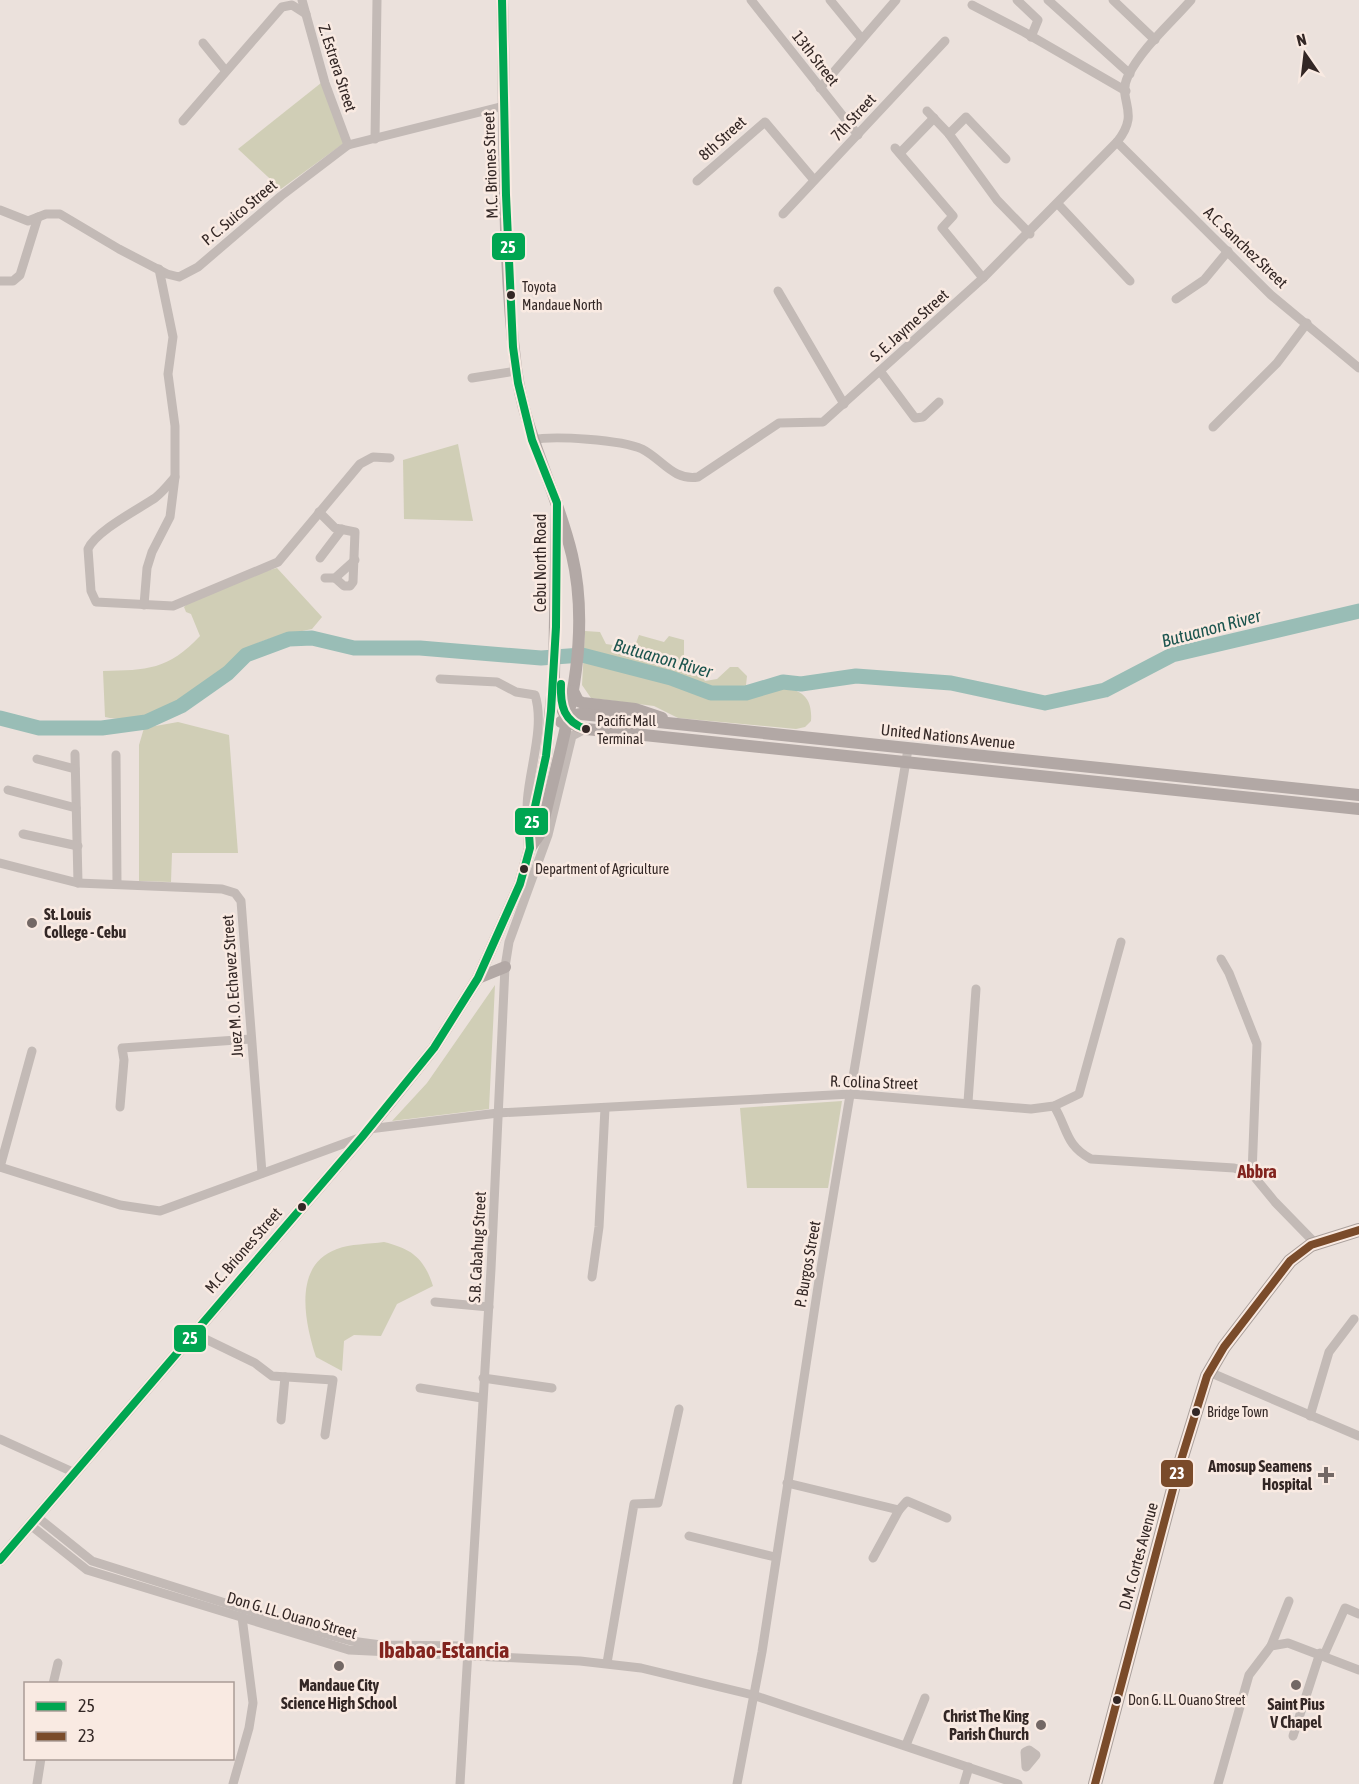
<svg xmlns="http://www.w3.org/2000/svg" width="1359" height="1784" viewBox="0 0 1359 1784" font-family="'Asap Condensed',sans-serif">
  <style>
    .green { fill: #d0ceb6 }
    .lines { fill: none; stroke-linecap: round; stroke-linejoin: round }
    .river { stroke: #99bdb6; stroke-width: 15 }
    .minor { stroke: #c3bab6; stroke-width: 9 }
    .major { stroke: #b2a8a5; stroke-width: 12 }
    .highway { stroke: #aaa09c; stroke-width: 14 }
    .bus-1-casing { stroke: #f9eae2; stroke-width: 12 }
    .bus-2-casing { stroke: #f9eae2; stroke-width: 12 }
    .bus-1 { stroke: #00a651; stroke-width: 8 }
    .bus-2 { stroke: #7a4b2a; stroke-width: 8 }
    .bus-dot { fill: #332725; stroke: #f9eae2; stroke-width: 2 }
    .poi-dot { fill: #736865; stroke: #f9eae2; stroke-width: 2 }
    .labels { text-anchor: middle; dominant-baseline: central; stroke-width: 5; stroke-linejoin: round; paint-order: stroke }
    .bus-label { font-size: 14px; fill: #332725; stroke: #f9eae2; text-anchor: start }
    .street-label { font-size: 16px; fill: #332725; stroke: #f9eae2 }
    .poi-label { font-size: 16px; font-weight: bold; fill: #332725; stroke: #f9eae2; text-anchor: end }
    .water-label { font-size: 18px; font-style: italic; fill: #1b544e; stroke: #f9eae2 }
    .neighbourhood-label { font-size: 18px; font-weight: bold; fill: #82241e; stroke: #f9eae2 }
    .district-label { font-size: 22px; font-weight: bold; fill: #82241e; stroke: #f9eae2 }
    .line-badge { stroke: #f9eae2; stroke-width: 2 }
    .badge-label { font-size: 16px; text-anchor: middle; font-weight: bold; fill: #fff }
  </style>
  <rect width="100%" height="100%" fill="#ebe1dc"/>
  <g class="green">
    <path d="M 321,83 L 344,143 L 281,189 L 238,149 Z"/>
    <path d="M 458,444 L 473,521 L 404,519 L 403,460 Z"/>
    <path d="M 277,568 L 322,617 L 312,629 C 288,634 263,637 242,652 C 235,657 229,666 222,672 C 189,699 149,727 105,717 L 103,671 C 147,670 168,670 200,636 L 191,614 L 186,612 L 184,607 L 188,603 L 259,573 Z"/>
    <path d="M 585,631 L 600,632 L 606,644 L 634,648 L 639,635 L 664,642 L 669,636 L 684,640 L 684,662 L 700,673 L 705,681 L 717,679 L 730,667 L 738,667 L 747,676 L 746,685 L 751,690 C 779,688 814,681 811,721 L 805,727 L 796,729 L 678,718 L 654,706 L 591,698 L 582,685 Z"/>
    <path d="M 178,722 L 229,735 L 238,853 L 172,853 L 171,882 L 139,881 L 139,745 L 144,728 Z"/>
    <path d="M 495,985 L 489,1109 L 392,1121 L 427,1083 Z"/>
    <path d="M 842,1101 L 828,1188 L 747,1188 L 740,1108 Z"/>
    <path d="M 384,1242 C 412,1249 424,1258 433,1286 L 397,1304 L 381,1336 L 354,1335 L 344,1341 L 342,1371 L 316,1357 C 305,1323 292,1265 337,1249 C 350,1244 369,1244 384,1242 Z"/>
  </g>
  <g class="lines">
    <path class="river" d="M 0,718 L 39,728 L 102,728 L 146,722 L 181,706 L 228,673 L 246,655 L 289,639 L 312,638 L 354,648 L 420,648 L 541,658 L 582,655 L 671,678 L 711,693 L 746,693 L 783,682 L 801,684 L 856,676 L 951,683 L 1045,703 L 1105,690 L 1172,655 L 1359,611"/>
    <g class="minor">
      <path d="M 302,0 L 325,83 L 348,145"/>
      <path d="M 751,0 L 858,135"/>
      <path d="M 830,0 L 862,39"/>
      <path d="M 1017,0 L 1038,20 L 1031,37"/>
      <path d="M 1048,0 L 1130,74"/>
      <path d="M 1113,0 L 1155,40"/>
      <path d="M 972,5 L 1024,32 L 1126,91"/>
      <path d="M 203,43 L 225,70"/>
      <path d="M 820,88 L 896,0"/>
      <path d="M 927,111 L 949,134 L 997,200 L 1030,234"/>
      <path d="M 183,121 L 282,7 L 292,5 L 306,14"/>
      <path d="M 949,134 L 966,117 L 1006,159"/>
      <path d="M 375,139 L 377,0"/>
      <path d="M 1117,142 L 1271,295 L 1359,368"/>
      <path d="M 895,148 L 953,216 L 942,228 L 983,278"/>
      <path d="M 900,153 L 934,118"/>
      <path d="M 697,181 L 765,122 L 814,180"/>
      <path d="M 1058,204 L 1130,281"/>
      <path d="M 0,210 L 28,221 L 46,214 L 60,214 L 119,249 L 167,274 L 179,277 L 198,267 L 281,196 L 348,145 L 504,106"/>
      <path d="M 783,214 L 945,41"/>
      <path d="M 0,281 L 13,281 L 20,275 L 38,217"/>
      <path d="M 778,291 L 844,404"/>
      <path d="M 1176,299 L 1204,280 L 1228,251"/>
      <path d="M 880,371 L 915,418 L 923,417 L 939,402"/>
      <path d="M 472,378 L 516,371"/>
      <path d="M 1213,427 L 1277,363 L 1307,323"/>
      <path d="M 532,440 C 553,435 622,440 642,449 C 662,459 673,481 698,477 L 779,423 L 823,422 L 983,278 L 1117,142 C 1142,111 1116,101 1128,76 C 1142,48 1170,24 1191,0"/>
      <path d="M 175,477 C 169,484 163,492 155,498 C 137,510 96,531 88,549 L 91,591 L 96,602 L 173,606 L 278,562 L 360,464 L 373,457 L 390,458"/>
      <path d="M 319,512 L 335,528 L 355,532 L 353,582 L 350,586 L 344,586 L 335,578"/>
      <path d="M 320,558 L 342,529"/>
      <path d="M 325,578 L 335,578 L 355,560"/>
      <path d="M 144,605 L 147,568 L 152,552 L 170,517 L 175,477 L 175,426 L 168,374 L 173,337 L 159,269"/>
      <path d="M 440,679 L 497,682 L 516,692 L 535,695 C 548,735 518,794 530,827"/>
      <path d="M 75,754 L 78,883"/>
      <path d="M 116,755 L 117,883"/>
      <path d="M 37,759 L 75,769"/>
      <path d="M 8,790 L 76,808"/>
      <path d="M 23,834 L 78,846"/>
      <path d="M 0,863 L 78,883 L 222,889 L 235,893 L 241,901 L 262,1173"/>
      <path d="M 1221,959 L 1229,973 L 1257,1044 L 1252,1174"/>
      <path d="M 968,1102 L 976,989"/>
      <path d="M 1054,1106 C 1068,1129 1065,1145 1091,1159 L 1234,1168 L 1252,1174 L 1275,1202 L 1315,1243"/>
      <path d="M 120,1107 L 124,1060 L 122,1048 L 251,1039"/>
      <path d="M 369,1129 L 498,1113 L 851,1094 L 1031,1109 L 1054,1106 L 1079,1094 L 1121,942"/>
      <path d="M 0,1167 L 120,1205 L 160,1211 L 362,1137"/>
      <path d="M 0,1167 L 32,1051"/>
      <path d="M 592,1277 L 599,1227 L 605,1108"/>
      <path d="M 435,1302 L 489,1307"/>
      <path d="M 193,1333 L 255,1363 L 272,1376 L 333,1380 L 325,1435"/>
      <path d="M 1209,1372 L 1359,1436"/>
      <path d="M 483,1378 L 552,1388"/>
      <path d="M 420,1388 L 482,1398"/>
      <path d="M 1310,1416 L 1329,1352 L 1354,1319"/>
      <path d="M 281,1420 L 285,1377"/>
      <path d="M 0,1439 L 75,1473"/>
      <path d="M 787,1483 L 899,1510 L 873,1558"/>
      <path d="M 899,1510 L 907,1501 L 947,1518"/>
      <path d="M 36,1516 L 92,1561 L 301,1627 L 351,1641 L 381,1645 L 466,1646"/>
      <path d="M 29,1524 L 87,1570 L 349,1650 L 580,1661 L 641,1668 L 753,1695 L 1018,1784"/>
      <path d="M 689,1536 L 775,1557"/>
      <path d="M 1271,1646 L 1289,1601"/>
      <path d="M 1324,1655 L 1345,1608 L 1359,1614"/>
      <path d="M 607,1663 L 634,1504 L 658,1503 L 679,1409"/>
      <path d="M 53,1684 L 58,1663"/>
      <path d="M 1293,1736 L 1320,1653"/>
      <path d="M 906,1745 L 925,1698"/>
      <path d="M 1029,1750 L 1036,1755 L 1026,1767 L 1025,1752 Z"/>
      <path d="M 37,1784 L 41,1758"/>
      <path d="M 233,1784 L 249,1728 L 253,1703 L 242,1617"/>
      <path d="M 460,1784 L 491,1269 L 505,967 L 509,942 L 548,835 L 572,736 L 585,729"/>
      <path d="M 737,1784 L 762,1652 L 819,1280 L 908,749"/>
      <path d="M 964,1784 L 969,1767"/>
      <path d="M 1218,1784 L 1249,1675 L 1271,1646 L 1288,1643 L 1359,1670"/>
    </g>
    <g class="major">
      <path d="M 502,0 C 506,122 501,247 516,368 C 524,433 557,491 572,555 C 594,648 561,742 541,832 L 530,848"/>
      <path d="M 560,689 C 559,708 565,725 586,729 L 1359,809"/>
      <path d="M 573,691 L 578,701 L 583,703 L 635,709 L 662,718"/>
      <path d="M 561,722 L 571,716 L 581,714 L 1359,795"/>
      <path d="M 478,978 L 505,967"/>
      <path d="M 0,1560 L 369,1129 L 434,1048 L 478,978 L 520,884 L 530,848 L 529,834 L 546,756 L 554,676 L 557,503"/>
    </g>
    <path class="highway" d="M 1095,1784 L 1178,1470 L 1207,1376 L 1224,1347 L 1290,1261 L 1311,1245 L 1359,1230"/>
    <g class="bus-1-casing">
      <g id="bus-1">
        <path d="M 561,684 C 560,706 564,722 586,729"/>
        <path d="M 0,1560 L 362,1137 L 434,1048 L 478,978 L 520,884 L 530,848 L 529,834 L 546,756 L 551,711 L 556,627 L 557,503 L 532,440 L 518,383 L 513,347 L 506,195 L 502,0"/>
      </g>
    </g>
    <g class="bus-2-casing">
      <path id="bus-2" d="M 1095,1784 L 1178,1470 L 1207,1376 L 1224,1347 L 1290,1261 L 1311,1245 L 1359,1230"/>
    </g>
    <use href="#bus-1" class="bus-1"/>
    <use href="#bus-2" class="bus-2"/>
  </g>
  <g class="bus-dot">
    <circle cx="511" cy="295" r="5"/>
    <circle cx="586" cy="729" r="5"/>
    <circle cx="524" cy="869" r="5"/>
    <circle cx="302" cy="1207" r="5"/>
    <circle cx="1196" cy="1412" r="5"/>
    <circle cx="1117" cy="1700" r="5"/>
  </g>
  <g class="poi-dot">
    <circle cx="32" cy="923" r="6"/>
    <path d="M1323 1466h6v6h6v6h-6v6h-6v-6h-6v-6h6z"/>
    <circle cx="339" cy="1666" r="6"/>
    <circle cx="1296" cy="1685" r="6"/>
    <circle cx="1041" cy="1725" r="6"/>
  </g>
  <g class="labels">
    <g class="bus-label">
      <text x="522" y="287">Toyota<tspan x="522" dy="18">Mandaue North</tspan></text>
      <text x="597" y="721">Pacific Mall<tspan x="597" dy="18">Terminal</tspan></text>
      <text x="535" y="869">Department of Agriculture</text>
      <text x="1207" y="1412">Bridge Town</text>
      <text x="1128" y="1700">Don G. LL. Ouano Street</text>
    </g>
    <g class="street-label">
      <text transform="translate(816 58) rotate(52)">13th Street</text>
      <text transform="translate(338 68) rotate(72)">Z. Estrera Street</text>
      <text transform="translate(853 117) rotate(-47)">7th Street</text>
      <text transform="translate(722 138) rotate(-42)">8th Street</text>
      <text transform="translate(490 165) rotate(-92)">M.C. Briones Street</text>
      <text transform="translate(239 212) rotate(-40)">P. C. Suico Street</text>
      <text transform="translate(1246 247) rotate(44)">A.C. Sanchez Street</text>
      <text transform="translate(909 325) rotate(-42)">S. E. Jayme Street</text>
      <text transform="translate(540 563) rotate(-90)">Cebu North Road</text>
      <text transform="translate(948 736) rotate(6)">United Nations Avenue</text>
      <text transform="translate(232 986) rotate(-94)">Juez M. O. Echavez Street</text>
      <text transform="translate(874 1082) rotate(2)">R. Colina Street</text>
      <text transform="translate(477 1247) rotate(-87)">S.B. Cabahug Street</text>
      <text transform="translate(243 1250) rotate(-49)">M.C. Briones Street</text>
      <text transform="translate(807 1264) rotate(-80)">P. Burgos Street</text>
      <text transform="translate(1138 1556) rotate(-75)">D.M. Cortes Avenue</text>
      <text transform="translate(292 1615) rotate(16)">Don G. LL. Ouano Street</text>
    </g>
    <g class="poi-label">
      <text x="44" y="914" text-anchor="start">St. Louis<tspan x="44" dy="18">College - Cebu</tspan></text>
      <text x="1312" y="1466">Amosup Seamens<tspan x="1312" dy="18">Hospital</tspan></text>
      <text x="339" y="1685" text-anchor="middle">Mandaue City<tspan x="339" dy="18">Science High School</tspan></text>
      <text x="1296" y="1704" text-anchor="middle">Saint Pius<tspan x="1296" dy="18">V Chapel</tspan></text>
      <text x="1029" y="1716">Christ The King<tspan x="1029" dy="18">Parish Church</tspan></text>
    </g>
    <g class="water-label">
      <text transform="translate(1211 628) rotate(-15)">Butuanon River</text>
      <text transform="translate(663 658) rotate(16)">Butuanon River</text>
    </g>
    <g class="neighbourhood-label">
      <text x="1257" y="1171">Abbra</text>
    </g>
    <g class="district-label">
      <text x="444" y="1650">Ibabao-Estancia</text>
    </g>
  </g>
  <g class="line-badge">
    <rect x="491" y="232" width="35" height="29" rx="6" fill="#00a651"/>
    <rect x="514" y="807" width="35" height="29" rx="6" fill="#00a651"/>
    <rect x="173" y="1324" width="34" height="29" rx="6" fill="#00a651"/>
    <rect x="1160" y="1459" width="34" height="29" rx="6" fill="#7a4b2a"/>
  </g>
  <g class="badge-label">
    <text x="508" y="253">25</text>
    <text x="532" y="828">25</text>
    <text x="190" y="1344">25</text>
    <text x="1177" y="1479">23</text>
  </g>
  <rect x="24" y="1682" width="210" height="78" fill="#f9eae2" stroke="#aa9c96" stroke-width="1.5"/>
  <rect x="36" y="1702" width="30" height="9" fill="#00a651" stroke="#aa9c96" stroke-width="1.5"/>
  <text x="78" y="1712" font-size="18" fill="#332725">25</text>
  <rect x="36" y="1732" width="30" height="9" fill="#7a4b2a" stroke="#aa9c96" stroke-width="1.5"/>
  <text x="78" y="1742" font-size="18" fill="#332725">23</text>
  <g transform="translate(1305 54) rotate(346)" stroke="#f9eae2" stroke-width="4.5" paint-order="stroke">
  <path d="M0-4.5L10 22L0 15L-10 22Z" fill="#332725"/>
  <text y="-9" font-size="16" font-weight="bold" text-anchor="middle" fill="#332725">N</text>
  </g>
</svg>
